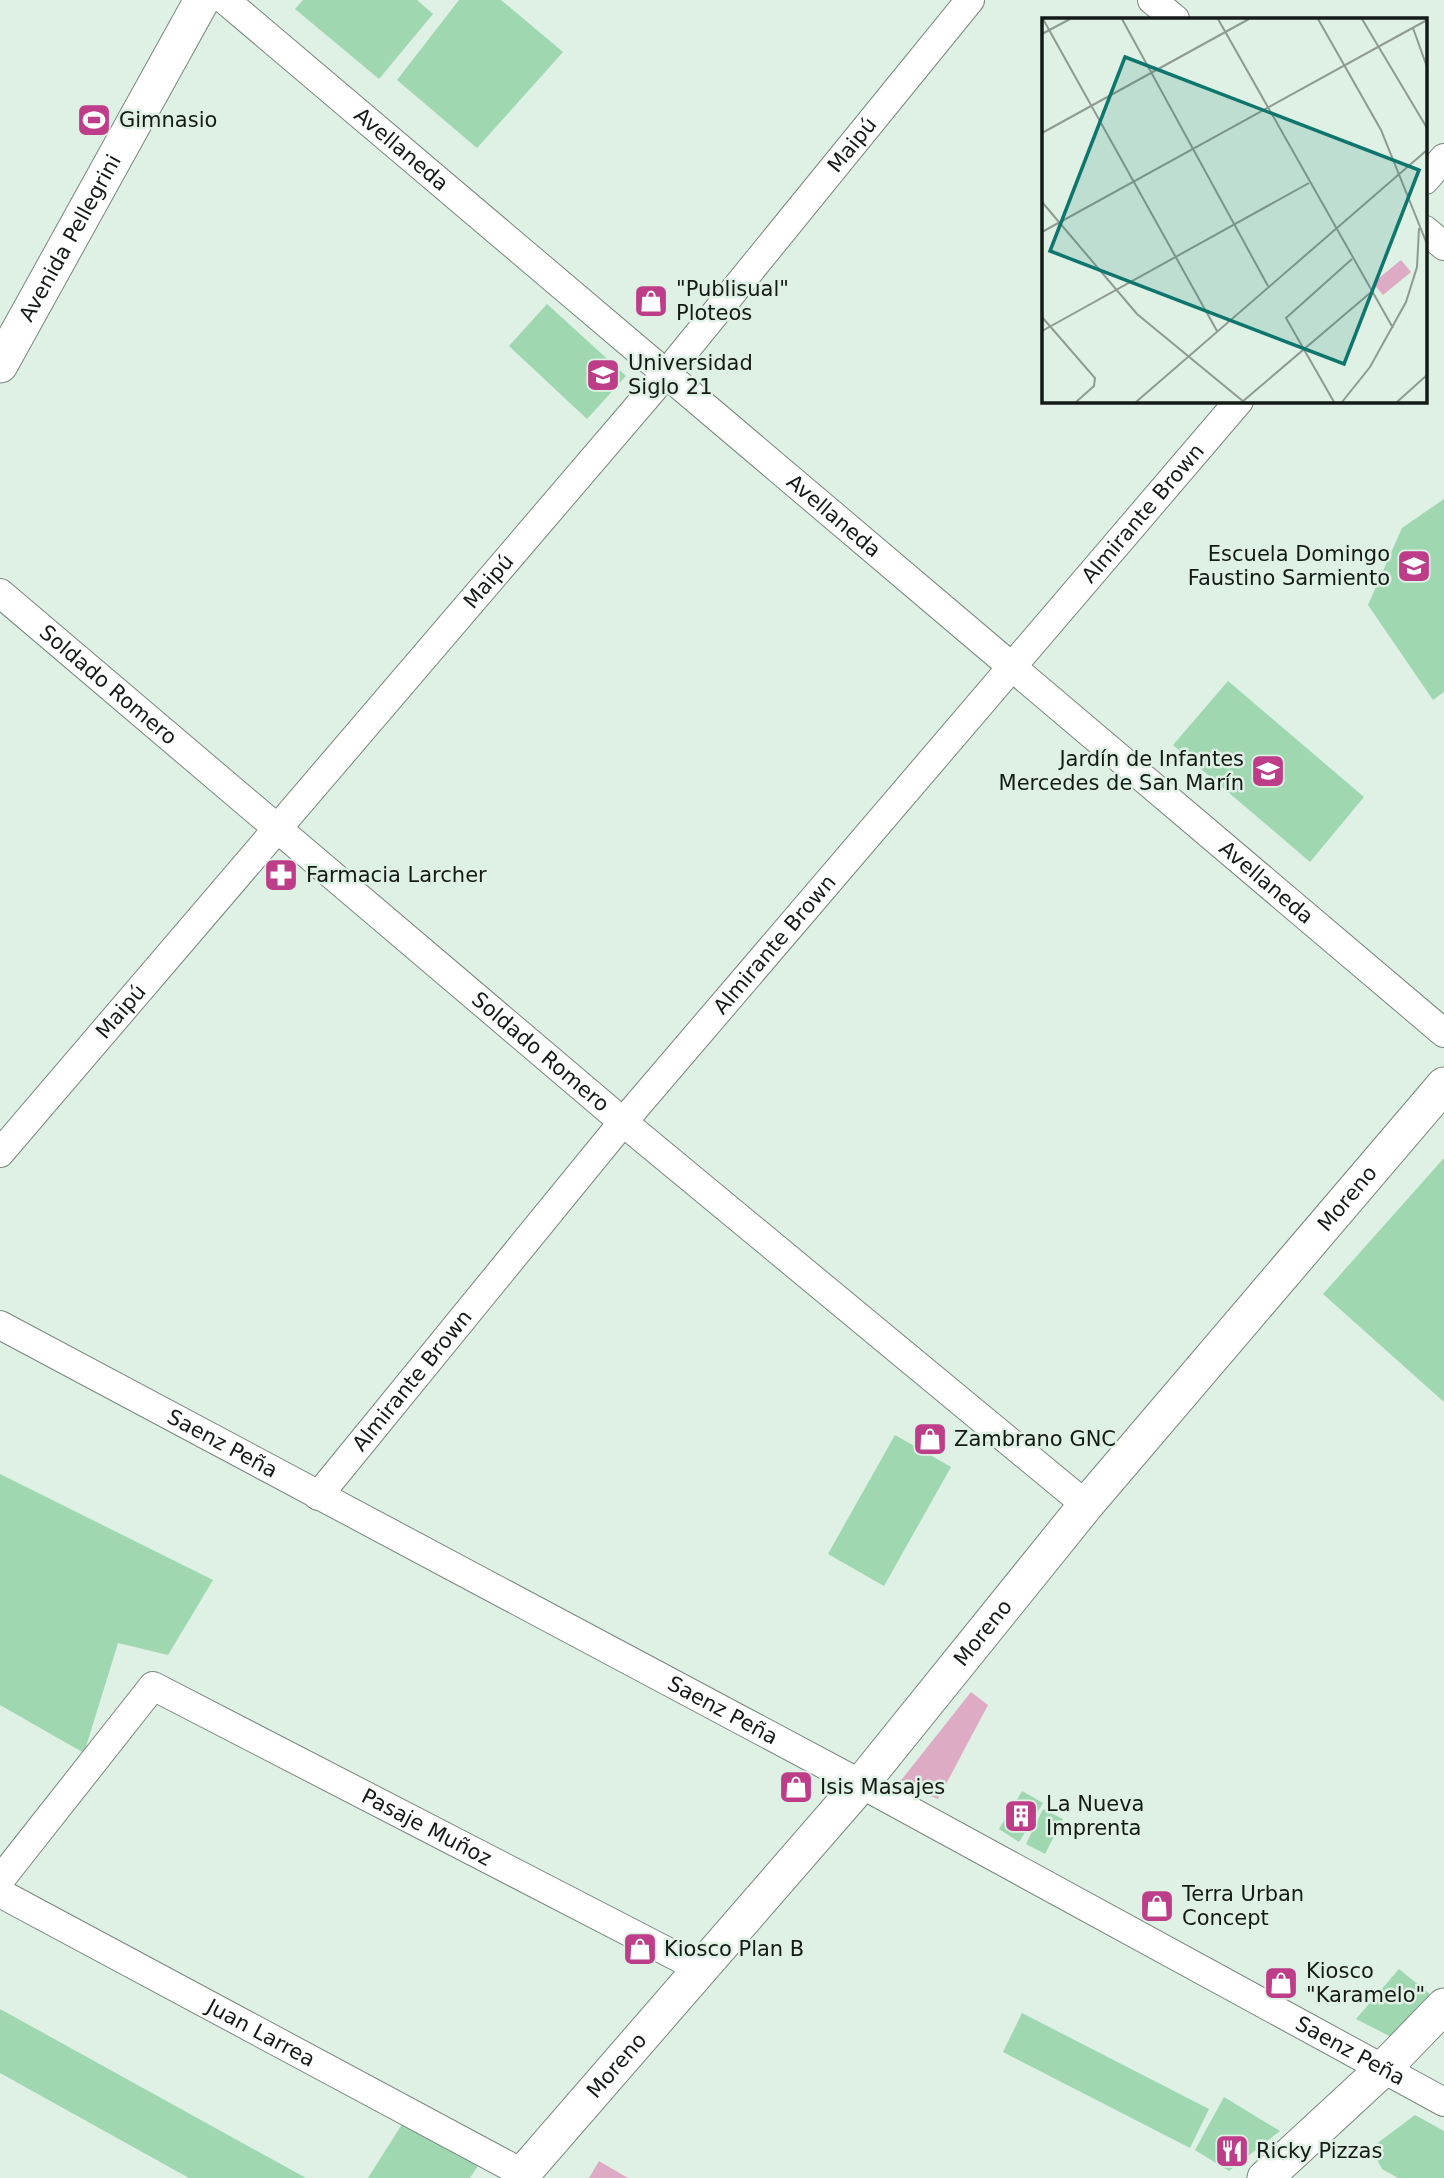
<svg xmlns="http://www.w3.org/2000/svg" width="1444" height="2178" viewBox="0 0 1444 2178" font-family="'DejaVu Sans',sans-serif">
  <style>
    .green { fill: #ddacc4 }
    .building { fill: #9fd7b1 }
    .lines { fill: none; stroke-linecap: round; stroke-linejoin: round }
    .minor-casing { stroke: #77877c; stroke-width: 30 }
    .tertiary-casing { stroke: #77877c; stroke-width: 37 }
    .minor { stroke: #fff; stroke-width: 28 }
    .tertiary { stroke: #fff; stroke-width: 35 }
    .labels { text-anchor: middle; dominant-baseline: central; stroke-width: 5; stroke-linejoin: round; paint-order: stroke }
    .poi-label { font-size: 21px; fill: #141a16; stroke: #dff0e4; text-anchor: start }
    .street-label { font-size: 21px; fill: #141a16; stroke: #dff0e4 }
    .inset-road { fill: none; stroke: #8e9a92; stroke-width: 2 }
    .view { fill: #0f766e; fill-opacity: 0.15; stroke: #0f766e; stroke-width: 3.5 }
    .inset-edge { fill: none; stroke: #141a16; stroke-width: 3.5 }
  </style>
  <rect width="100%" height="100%" fill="#dff0e4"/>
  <g class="green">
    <path d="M 971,1692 L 988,1705 L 938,1799 L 899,1783 Z"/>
    <path d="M 599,2161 L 628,2178 L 629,2178 L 589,2178 Z"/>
  </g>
  <g class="building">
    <path d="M 303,0 L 417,0 L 433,14 L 379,79 L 295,9 Z"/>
    <path d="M 459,0 L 501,0 L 563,52 L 477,148 L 397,80 Z"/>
    <path d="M 547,304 L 626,376 L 587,419 L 509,346 Z"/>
    <path d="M 1444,499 L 1444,692 L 1433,700 L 1368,605 L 1402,528 Z"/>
    <path d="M 1228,681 L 1364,797 L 1310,862 L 1173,745 Z"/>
    <path d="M 1444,1158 L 1444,1402 L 1323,1294 Z"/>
    <path d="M 895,1435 L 951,1467 L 884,1586 L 828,1554 Z"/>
    <path d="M 0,1474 L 213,1580 L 168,1655 L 118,1643 L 84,1753 L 0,1705 Z"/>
    <path d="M 1022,1791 L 1043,1803 L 1019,1842 L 999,1829 Z"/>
    <path d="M 1043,1809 L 1063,1819 L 1045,1854 L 1026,1844 Z"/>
    <path d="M 1399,1969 L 1431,1995 L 1395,2039 L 1356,2019 Z"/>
    <path d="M 0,2009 L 306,2178 L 189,2178 L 0,2073 Z"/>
    <path d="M 1022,2013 L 1209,2109 L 1190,2148 L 1003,2052 Z"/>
    <path d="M 1224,2097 L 1280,2131 L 1229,2171 L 1195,2150 Z"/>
    <path d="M 1415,2115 L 1444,2131 L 1444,2178 L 1398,2178 L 1382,2169 L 1371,2148 Z"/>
    <path d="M 406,2118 L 479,2164 L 470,2178 L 368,2178 Z"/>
  </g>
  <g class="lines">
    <g class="minor-casing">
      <g id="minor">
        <path id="s1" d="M 225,0 L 1444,1033"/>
        <path d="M 1152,0 L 1175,19"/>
        <path d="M 1425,180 L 1444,158"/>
        <path d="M 1425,230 L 1444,246"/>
        <path id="s2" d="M 0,593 L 623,1122 L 1086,1505"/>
        <path id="s3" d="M 0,1153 L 666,374 L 970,0"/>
        <path id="s4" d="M 0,1325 L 861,1784 L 1444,2102"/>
        <path id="s5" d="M 318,1496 L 623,1122 L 1239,401"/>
        <path id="s6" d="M 0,1880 L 153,1686 L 701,1969"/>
        <path id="s7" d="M 0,1893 L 522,2173"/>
      </g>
    </g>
    <g class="tertiary-casing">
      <g id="tertiary">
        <path id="s8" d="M 0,365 L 202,0"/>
        <path id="s9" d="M 519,2178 L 861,1784 L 1086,1505 L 1444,1085"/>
        <path d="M 1265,2178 L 1384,2068 L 1444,2006"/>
      </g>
    </g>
    <use href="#minor" class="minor"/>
    <use href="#tertiary" class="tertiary"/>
  </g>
  <defs>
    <g id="stadium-square" transform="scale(1.75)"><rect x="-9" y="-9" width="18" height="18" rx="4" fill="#bd3d89" stroke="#dff0e4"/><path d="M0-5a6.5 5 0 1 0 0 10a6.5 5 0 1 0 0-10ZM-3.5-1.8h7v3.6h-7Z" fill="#fff"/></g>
    <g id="shop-square" transform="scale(1.75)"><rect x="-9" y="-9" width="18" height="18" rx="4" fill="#bd3d89" stroke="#dff0e4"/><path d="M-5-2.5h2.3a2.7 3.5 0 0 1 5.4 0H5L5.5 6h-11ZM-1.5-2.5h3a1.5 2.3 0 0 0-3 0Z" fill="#fff"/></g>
    <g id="school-square" transform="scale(1.75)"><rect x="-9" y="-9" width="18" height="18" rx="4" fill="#bd3d89" stroke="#dff0e4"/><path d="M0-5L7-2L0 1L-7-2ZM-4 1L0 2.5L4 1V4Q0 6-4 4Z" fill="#fff"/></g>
    <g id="pharmacy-square" transform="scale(1.75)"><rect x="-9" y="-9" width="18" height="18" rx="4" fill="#bd3d89" stroke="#dff0e4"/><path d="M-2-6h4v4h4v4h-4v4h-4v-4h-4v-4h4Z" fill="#fff"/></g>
    <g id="building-square" transform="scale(1.75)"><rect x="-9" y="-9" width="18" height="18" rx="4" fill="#bd3d89" stroke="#dff0e4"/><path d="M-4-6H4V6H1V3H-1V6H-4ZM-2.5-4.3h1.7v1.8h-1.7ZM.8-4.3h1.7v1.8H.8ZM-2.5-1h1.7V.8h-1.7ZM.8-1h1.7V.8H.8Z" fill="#fff"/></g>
    <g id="restaurant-square" transform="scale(1.75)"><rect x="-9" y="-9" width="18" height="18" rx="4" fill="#bd3d89" stroke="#dff0e4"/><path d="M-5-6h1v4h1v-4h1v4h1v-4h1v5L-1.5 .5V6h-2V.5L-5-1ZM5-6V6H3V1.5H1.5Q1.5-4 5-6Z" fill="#fff"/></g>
  </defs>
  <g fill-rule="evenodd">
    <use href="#stadium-square" x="94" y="120"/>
    <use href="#shop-square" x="651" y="301"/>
    <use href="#school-square" x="603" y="375"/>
    <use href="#school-square" x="1414" y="566"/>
    <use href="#school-square" x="1268" y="771"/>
    <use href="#pharmacy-square" x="281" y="875"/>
    <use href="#shop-square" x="930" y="1439"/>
    <use href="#shop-square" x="796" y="1787"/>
    <use href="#building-square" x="1021" y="1816"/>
    <use href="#shop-square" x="1157" y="1906"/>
    <use href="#shop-square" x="640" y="1949"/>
    <use href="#shop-square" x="1281" y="1983"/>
    <use href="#restaurant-square" x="1232" y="2151"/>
  </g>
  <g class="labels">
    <g class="poi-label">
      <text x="119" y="120">Gimnasio</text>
      <text x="676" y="289">"Publisual"<tspan x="676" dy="24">Ploteos</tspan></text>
      <text x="628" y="363">Universidad<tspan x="628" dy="24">Siglo 21</tspan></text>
      <text x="1390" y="554" text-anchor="end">Escuela Domingo<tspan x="1390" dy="24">Faustino Sarmiento</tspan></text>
      <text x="1244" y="759" text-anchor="end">Jardín de Infantes<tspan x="1244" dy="24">Mercedes de San Marín</tspan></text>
      <text x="306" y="875">Farmacia Larcher</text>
      <text x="954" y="1439">Zambrano GNC</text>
      <text x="820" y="1787">Isis Masajes</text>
      <text x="1046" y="1804">La Nueva<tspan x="1046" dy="24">Imprenta</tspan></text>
      <text x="1182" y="1894">Terra Urban<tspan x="1182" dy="24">Concept</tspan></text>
      <text x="664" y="1949">Kiosco Plan B</text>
      <text x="1306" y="1971">Kiosco<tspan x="1306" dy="24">"Karamelo"</tspan></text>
      <text x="1256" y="2151">Ricky Pizzas</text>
    </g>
    <g class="street-label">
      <text stroke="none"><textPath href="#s3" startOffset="1320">Maipú</textPath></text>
      <text stroke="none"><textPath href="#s1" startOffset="231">Avellaneda</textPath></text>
      <text stroke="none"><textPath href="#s8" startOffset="145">Avenida Pellegrini</textPath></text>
      <text stroke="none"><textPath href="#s5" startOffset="1283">Almirante Brown</textPath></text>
      <text stroke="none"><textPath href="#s1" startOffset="798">Avellaneda</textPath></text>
      <text stroke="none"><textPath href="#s3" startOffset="752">Maipú</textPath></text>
      <text stroke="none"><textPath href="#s2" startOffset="142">Soldado Romero</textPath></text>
      <text stroke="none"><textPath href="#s1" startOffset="1365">Avellaneda</textPath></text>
      <text stroke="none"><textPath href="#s5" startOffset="716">Almirante Brown</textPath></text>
      <text stroke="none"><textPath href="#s3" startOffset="186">Maipú</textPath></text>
      <text stroke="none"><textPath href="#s2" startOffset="709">Soldado Romero</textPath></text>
      <text stroke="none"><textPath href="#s9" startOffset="1283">Moreno</textPath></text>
      <text stroke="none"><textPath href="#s5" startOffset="149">Almirante Brown</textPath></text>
      <text stroke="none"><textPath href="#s4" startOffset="252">Saenz Peña</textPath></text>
      <text stroke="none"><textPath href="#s9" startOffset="716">Moreno</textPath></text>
      <text stroke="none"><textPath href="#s4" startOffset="819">Saenz Peña</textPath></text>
      <text stroke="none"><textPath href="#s6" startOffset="555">Pasaje Muñoz</textPath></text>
      <text stroke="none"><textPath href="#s7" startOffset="296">Juan Larrea</textPath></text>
      <text stroke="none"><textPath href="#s4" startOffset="1533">Saenz Peña</textPath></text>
      <text stroke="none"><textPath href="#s9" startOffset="149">Moreno</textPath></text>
    </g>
  </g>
  <g transform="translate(1042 18)">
    <rect width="385" height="385" fill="#dff0e4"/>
    <path d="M 359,242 L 369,254 L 341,277 L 331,265 Z" fill="#ddacc4"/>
    <path class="inset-road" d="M 1,1 L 175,313M 80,1 L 226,268M 176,1 L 351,310M 276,1 L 339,112 L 385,226M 320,1 L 385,110M 371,10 L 385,49M 0,16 L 28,1M 0,115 L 207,1M 0,184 L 95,296 L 202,384M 0,214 L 385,2M 0,299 L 53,360 L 52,368 L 34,384M 0,313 L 267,165M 94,384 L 385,132M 200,384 L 328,275M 292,384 L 244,300 L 310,241M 300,384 L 328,349 L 364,284 L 375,249 L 377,210M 355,384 L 385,357"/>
    <path class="view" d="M 83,39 L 377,152 L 302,346 L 8,233 Z"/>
    <rect width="385" height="385" class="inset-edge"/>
  </g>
</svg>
